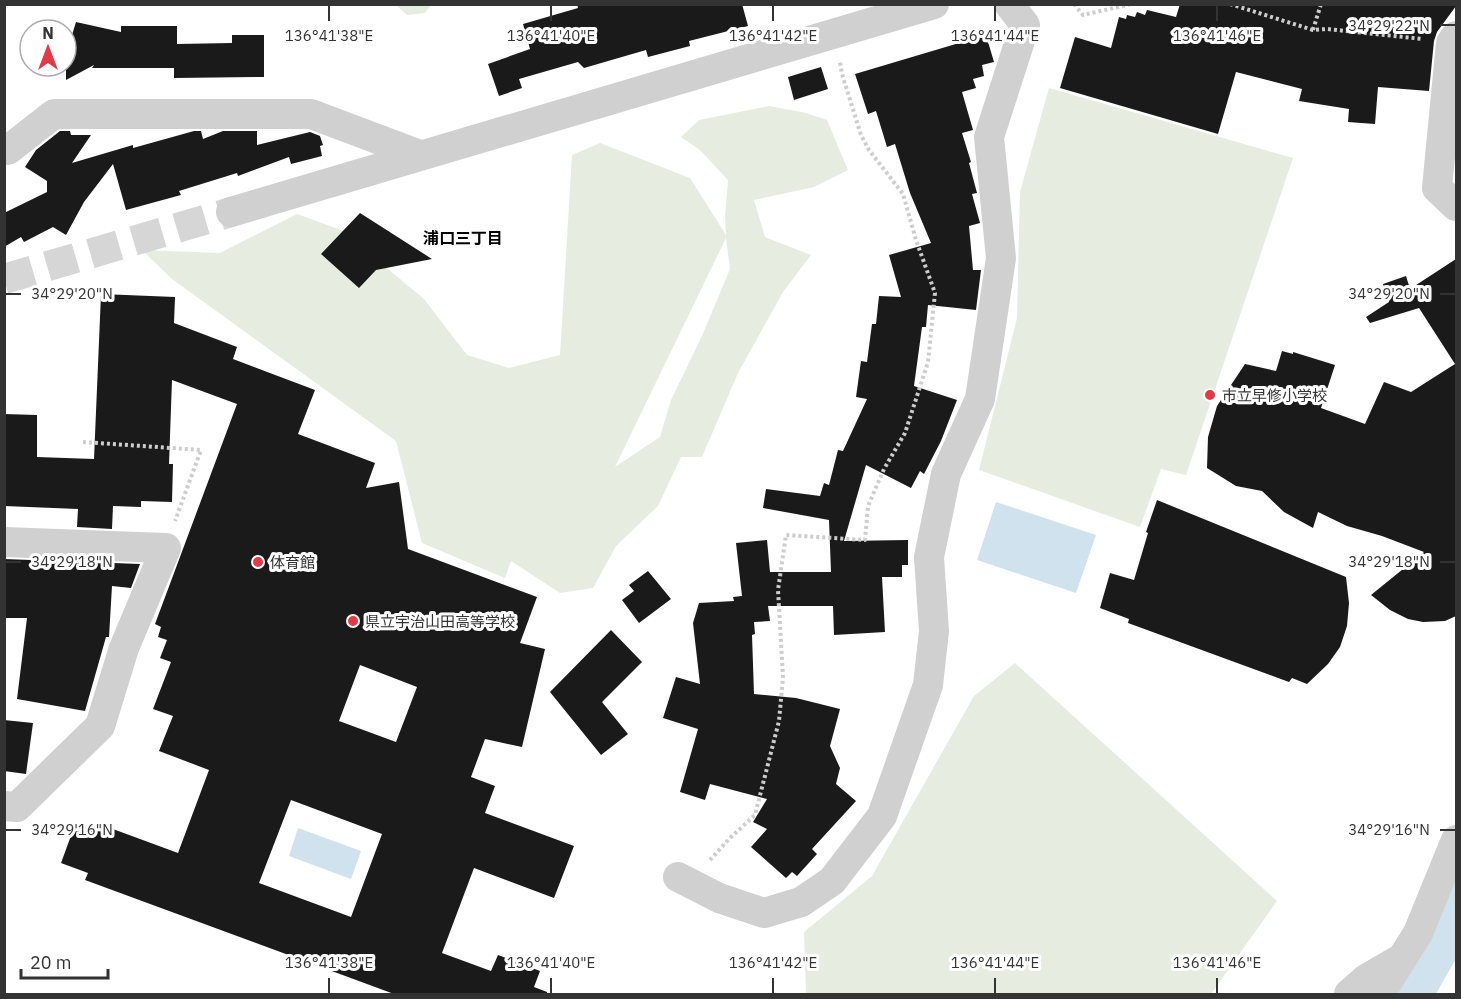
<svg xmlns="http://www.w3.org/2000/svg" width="1461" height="999" viewBox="0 0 1461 999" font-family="'IBM Plex Sans','Noto Sans JP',sans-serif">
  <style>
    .green { fill: #e6ecdf; fill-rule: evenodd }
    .water { fill: #cfe2ee }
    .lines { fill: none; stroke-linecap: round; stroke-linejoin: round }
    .river { stroke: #cfe2ee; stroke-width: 52 }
    .building { fill: #1a1a1a; fill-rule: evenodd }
    .minor-tunnel { stroke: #d6d6d6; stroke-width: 30; stroke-dasharray: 30 15; stroke-linecap: butt }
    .path { stroke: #cdcdcd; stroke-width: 4; stroke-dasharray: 3 3; stroke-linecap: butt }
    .minor { stroke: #d0d0d0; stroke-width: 30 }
    .ticks { fill: none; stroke: #333; stroke-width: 2 }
    .poi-dot { fill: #e63946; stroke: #fff; stroke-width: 2 }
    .labels { text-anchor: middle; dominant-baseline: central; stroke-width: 6; stroke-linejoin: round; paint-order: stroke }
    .poi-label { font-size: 15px; fill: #333; stroke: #fff; text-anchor: start }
    .neighbourhood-label { font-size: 16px; font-weight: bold; fill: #000; stroke: #fff }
    .ticks-label { font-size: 15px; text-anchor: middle; fill: #333; stroke: #fff; stroke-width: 6; stroke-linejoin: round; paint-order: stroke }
  </style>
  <rect width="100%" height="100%" fill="#fff"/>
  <g class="green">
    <path d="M 396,5 L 431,5 L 425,13 L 407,15 Z"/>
    <path d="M 1049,88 L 1293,158 L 1186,475 L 1161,469 L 1140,527 L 979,470 L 1017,318 L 1020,192 Z"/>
    <path d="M 769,106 L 806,113 L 827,120 L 848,170 L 814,187 L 754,200 L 765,237 L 811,255 L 783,292 L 738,373 L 702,457 L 681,457 L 658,506 L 616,546 L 593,588 L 560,593 L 511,561 L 505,578 L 422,543 L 396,441 L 172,279 L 142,250 L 220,253 L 297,214 L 341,230 L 424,299 L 467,355 L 509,368 L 560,355 L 572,155 L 600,143 L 690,178 L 726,235 L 725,217 L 728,180 L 700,150 L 681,137 L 699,120 ZM 726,238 L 730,269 L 702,336 L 671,400 L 660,437 L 615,467 Z"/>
    <path d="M 1015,663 L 1277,901 L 1211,994 L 806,994 L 804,932 L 872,876 L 974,696 Z"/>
  </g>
  <g class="water">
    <path d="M 996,502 L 1096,535 L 1076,593 L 977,560 Z"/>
    <path d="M 298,828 L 361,851 L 351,879 L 289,856 Z"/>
  </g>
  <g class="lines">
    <path class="river" d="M 1406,994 L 1448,920 L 1456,893"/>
  </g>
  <g class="building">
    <path d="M 577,4 L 742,4 L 748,26 L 689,41 L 690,46 L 648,57 L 646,50 L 584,68 L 578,62 L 519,79 L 522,88 L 499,96 L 488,64 L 530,49 L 523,24 L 578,8 Z"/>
    <path d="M 1180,4 L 1456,4 L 1456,6 L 1437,32 L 1434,41 L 1429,91 L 1378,87 L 1375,124 L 1348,122 L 1349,109 L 1299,101 L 1302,89 L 1236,72 L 1218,134 L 1060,88 L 1075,37 L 1111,48 L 1119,17 L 1126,19 L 1127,15 L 1135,17 L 1137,12 L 1145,15 L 1147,10 L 1176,17 Z"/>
    <path d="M 76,22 L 121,32 L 121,26 L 177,26 L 177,44 L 232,43 L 232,35 L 264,35 L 264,77 L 174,78 L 174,68 L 92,68 L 94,65 L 66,80 L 66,48 L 73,48 L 72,35 Z"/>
    <path d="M 986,35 L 994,62 L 982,65 L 984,76 L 973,79 L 976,88 L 962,92 L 973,130 L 962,133 L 971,162 L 969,163 L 977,193 L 972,194 L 980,223 L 969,226 L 973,270 L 981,270 L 976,310 L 928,305 L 926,327 L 922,327 L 914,386 L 957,400 L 941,441 L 924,474 L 920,471 L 911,488 L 866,465 L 844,541 L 908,540 L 908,565 L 902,565 L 902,577 L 882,577 L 885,632 L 834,635 L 833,606 L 768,606 L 770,621 L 754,622 L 755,634 L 752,635 L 754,694 L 796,698 L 840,709 L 830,746 L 840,768 L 836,784 L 856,801 L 812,849 L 817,854 L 797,876 L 792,872 L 786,878 L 751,847 L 767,829 L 753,822 L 767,799 L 710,784 L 705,800 L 680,792 L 698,729 L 663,718 L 676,677 L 700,684 L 693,623 L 699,603 L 734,601 L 733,597 L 742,596 L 736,543 L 767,540 L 770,572 L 831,572 L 829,520 L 763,508 L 766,489 L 820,496 L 824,483 L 829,485 L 838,450 L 843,451 L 867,399 L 856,397 L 861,361 L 867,362 L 872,324 L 876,324 L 879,296 L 901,297 L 889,255 L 931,243 L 910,193 L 895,144 L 887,147 L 876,111 L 868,114 L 855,74 Z"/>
    <path d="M 821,67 L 828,89 L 794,100 L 788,77 Z"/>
    <path d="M 60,131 L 70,131 L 71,135 L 91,135 L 72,163 L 133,145 L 133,148 L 194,131 L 201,131 L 203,139 L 223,131 L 257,131 L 257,145 L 310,132 L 320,136 L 323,145 L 320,146 L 322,156 L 291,164 L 289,157 L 238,176 L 237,173 L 179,191 L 181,195 L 126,210 L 113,164 L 84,202 L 66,235 L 53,227 L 24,242 L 21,237 L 4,247 L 4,213 L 47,192 L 47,181 L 25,167 L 36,150 Z"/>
    <path d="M 360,213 L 432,259 L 376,270 L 359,288 L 321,254 Z"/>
    <path d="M 1456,259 L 1456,616 L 1445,621 L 1423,622 L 1408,619 L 1390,610 L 1371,595 L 1424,552 L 1382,536 L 1347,526 L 1318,512 L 1313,528 L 1284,512 L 1262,491 L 1236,486 L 1207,468 L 1208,437 L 1217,406 L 1245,364 L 1276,371 L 1282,351 L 1293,354 L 1293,352 L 1335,365 L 1321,408 L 1365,424 L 1384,382 L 1411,392 L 1455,364 L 1419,308 L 1370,323 L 1366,317 L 1389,302 L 1383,284 L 1406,276 L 1410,289 Z"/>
    <path d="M 101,294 L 175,297 L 174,323 L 237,347 L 233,359 L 315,390 L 298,434 L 375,463 L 366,488 L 399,482 L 408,549 L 537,597 L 520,643 L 545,649 L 522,747 L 485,739 L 471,777 L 495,786 L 485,813 L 574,846 L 554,898 L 474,868 L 442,953 L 491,971 L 498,955 L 540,971 L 534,987 L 547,992 L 547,994 L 394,994 L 85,880 L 88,873 L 61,863 L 76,822 L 101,830 L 102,825 L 178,853 L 209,770 L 159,751 L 173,716 L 153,709 L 171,662 L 160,658 L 167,640 L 158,637 L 161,627 L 155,624 L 237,404 L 172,380 L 169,464 L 173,464 L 172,502 L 141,501 L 141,507 L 113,506 L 112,529 L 77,527 L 78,509 L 4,506 L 4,414 L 37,415 L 37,457 L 94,459 ZM 360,665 L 417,687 L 396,742 L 339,721 ZM 291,800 L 382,834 L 351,917 L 259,883 Z"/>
    <path d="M 1157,500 L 1346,577 L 1349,603 L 1347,626 L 1340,647 L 1328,664 L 1307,684 L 1292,678 L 1289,682 L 1128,623 L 1129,619 L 1100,608 L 1110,573 L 1134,580 L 1148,533 L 1146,532 Z"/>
    <path d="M 4,559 L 140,564 L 131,588 L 112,586 L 109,637 L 106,637 L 85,711 L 17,699 L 27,618 L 4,618 Z"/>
    <path d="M 648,571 L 671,599 L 639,623 L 622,600 L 634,591 L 629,585 Z"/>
    <path d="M 611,630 L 642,662 L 602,702 L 628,734 L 601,755 L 550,692 Z"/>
    <path d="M 4,720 L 33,723 L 26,774 L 4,771 Z"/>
  </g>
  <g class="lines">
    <path class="minor-tunnel" d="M 4,279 L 231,212"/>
    <g class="path">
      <path d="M 1074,4 L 1083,15 L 1131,4"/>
      <path d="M 1230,4 L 1313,30 L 1327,29 L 1423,39"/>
      <path d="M 1313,30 L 1321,4"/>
      <path d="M 83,442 L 201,450 L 175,521"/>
      <path d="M 710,860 L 730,838 L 755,815 L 779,721 L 783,677 L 778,590 L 786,535 L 865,540 L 868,506 L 884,469 L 905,433 L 928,362 L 935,293 L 916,240 L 903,194 L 869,150 L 861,135 L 842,74 L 840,62"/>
    </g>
    <g class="minor">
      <path d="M 1456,36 L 1451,43 L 1437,188 L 1456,206"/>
      <path d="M 4,150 L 8,150 L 54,114 L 311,114 L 420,155"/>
      <path d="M 231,212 L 934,4"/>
      <path d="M 4,542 L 166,548 L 124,648 L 100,726 L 17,807 L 4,806"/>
      <path d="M 678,877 L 719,898 L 764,913 L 801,902 L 832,881 L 882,816 L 928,685 L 934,631 L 929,557 L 946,474 L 980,399 L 1001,258 L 989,137 L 1025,25 L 1009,4"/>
      <path d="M 1349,994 L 1366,979 L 1397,961"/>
      <path d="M 1380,994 L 1418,933 L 1456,840"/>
    </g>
  </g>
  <path class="ticks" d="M 329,6 L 329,21M 551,6 L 551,21M 773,6 L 773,21M 995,6 L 995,21M 1217,6 L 1217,21M 1440,25 L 1455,25M 6,294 L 21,294M 1440,294 L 1455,294M 6,562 L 21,562M 1440,562 L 1455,562M 6,830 L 21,830M 1440,830 L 1455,830M 329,978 L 329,993M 551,978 L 551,993M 773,978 L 773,993M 995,978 L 995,993M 1217,978 L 1217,993"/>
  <g class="poi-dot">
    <circle cx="1210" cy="395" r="6"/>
    <circle cx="258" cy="562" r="6"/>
    <circle cx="353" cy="621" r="6"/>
  </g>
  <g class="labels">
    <g class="poi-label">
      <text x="1222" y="395">市立早修小学校</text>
      <text x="270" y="562">体育館</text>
      <text x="365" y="621">県立宇治山田高等学校</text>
    </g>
    <g class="neighbourhood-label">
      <text x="463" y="238">浦口三丁目</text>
    </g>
  </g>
  <g class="ticks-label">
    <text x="1389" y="31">34°29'22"N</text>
    <text x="329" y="41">136°41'38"E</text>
    <text x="551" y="41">136°41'40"E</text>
    <text x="773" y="41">136°41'42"E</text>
    <text x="995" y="41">136°41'44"E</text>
    <text x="1217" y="41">136°41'46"E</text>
    <text x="72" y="299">34°29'20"N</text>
    <text x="1389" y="299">34°29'20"N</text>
    <text x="72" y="567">34°29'18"N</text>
    <text x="1389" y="567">34°29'18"N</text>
    <text x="72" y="835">34°29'16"N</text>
    <text x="1389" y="835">34°29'16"N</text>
    <text x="329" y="968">136°41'38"E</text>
    <text x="551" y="968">136°41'40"E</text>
    <text x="773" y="968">136°41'42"E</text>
    <text x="995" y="968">136°41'44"E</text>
    <text x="1217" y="968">136°41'46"E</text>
  </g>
  <rect width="1461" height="999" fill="none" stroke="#333333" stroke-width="12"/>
  <g transform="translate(48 48)"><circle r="28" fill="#ffffff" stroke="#adadad" stroke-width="1.5"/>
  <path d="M0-4.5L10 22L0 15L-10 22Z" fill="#e63946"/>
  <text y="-9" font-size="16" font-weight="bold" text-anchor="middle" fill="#333333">N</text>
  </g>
  <path d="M21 969v9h87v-9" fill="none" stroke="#333333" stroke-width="3"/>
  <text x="30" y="969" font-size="18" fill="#333333" stroke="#ffffff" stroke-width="4.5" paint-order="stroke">20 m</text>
</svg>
